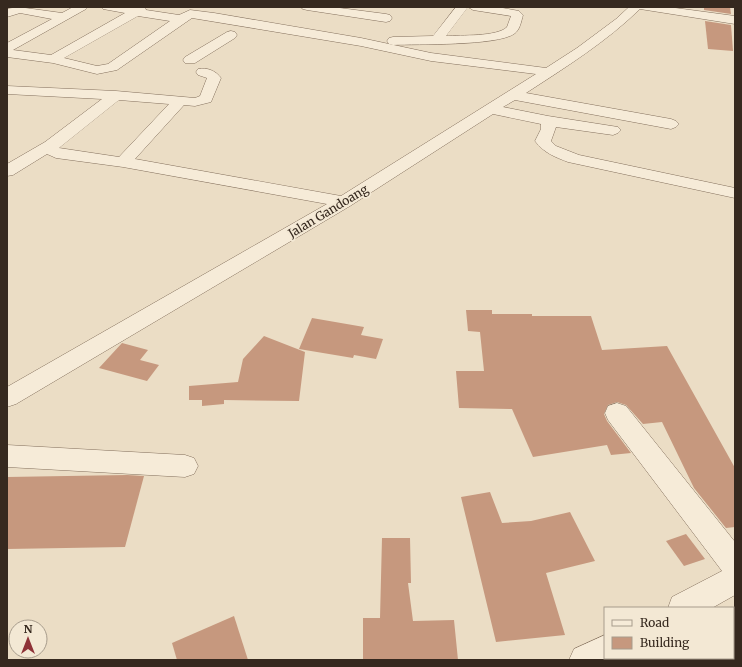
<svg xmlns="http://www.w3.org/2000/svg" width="742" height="667" viewBox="0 0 742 667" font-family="Merriweather,serif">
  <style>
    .building { fill: #c6987e }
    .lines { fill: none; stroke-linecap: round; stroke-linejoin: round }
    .minor-casing { stroke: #84705d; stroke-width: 1 }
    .minor { fill: #f6ebd8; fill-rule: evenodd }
    .labels { text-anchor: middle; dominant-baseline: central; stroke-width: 3.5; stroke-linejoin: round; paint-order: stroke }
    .street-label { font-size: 12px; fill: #36291f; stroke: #f3e8d4 }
  </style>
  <rect width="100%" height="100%" fill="#ebddc5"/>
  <g class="building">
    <path d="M 704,7 L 730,7 L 731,14 L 704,10 Z"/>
    <path d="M 705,21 L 731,25 L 733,51 L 708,49 Z"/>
    <path d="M 466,310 L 492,310 L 492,314 L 532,314 L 532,316 L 591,316 L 602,350 L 667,346 L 735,468 L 735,527 L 726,528 L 694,488 L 662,422 L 643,424 L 626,405 L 617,402 L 608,405 L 604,414 L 607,421 L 631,453 L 611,455 L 607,445 L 533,457 L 512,409 L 459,408 L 456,371 L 484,371 L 480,332 L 468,331 Z"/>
    <path d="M 312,318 L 364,327 L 361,335 L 383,339 L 376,359 L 354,355 L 353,358 L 299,349 Z"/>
    <path d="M 264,336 L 305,352 L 299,401 L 224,400 L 224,404 L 202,406 L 202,400 L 189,400 L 189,386 L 238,382 L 243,359 Z"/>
    <path d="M 122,343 L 148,350 L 140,360 L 159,365 L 147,381 L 99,368 Z"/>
    <path d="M 127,475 L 144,476 L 125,547 L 7,549 L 7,477 Z"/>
    <path d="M 490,492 L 502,523 L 531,521 L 570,512 L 595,561 L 546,573 L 565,635 L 496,642 L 461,497 Z"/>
    <path d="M 686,534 L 705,559 L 684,566 L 666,541 Z"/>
    <path d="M 382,538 L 410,538 L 411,583 L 408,583 L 413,621 L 454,620 L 458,660 L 363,660 L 363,618 L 380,618 Z"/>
    <path d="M 234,616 L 248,660 L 177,660 L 172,643 Z"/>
  </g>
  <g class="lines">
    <g class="minor-casing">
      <g id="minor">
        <path d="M 18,7 L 62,13 L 73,7 L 88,7 L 86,9 L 13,50 L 51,55 L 125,13 L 103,9 L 101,7 L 145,7 L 146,10 L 179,15 L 190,10 L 214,13 L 361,38 L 431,53 L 546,68 L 577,48 L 616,19 L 629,7 L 668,7 L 735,16 L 735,24 L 640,9 C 606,42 566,67 526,93 L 671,119 L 676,121 L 679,124 L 676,127 L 671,129 L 515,100 L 503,107 L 548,116 L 618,127 L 621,130 L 618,133 L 613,135 L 556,127 L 551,141 L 556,146 L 579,155 L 735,188 L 735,198 L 568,162 C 555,157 544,153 535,141 L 541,129 L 541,124 L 493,114 L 350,206 L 16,404 L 7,407 L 7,387 L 327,204 L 123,167 L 56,158 L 47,154 L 13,175 L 7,176 L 7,164 L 45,142 L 102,99 L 7,94 L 7,86 L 116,91 L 195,98 L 200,96 L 207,78 L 198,75 L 196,72 L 198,69 C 207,67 216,71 221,78 L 211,102 L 195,106 L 184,105 L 135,159 L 341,196 L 536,74 L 431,61 L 361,46 L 192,18 L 117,70 L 97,74 L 53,63 L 7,57 L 7,43 L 52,19 L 20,13 L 7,17 L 7,9 ZM 138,16 L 170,21 L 108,64 L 97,66 L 64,58 ZM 119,100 L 169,104 L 119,157 L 59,148 Z"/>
        <path d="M 301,7 L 332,7 L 386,14 L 390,15 L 392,18 L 390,21 L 386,22 L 307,10 L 303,9 Z"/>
        <path d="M 456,7 L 497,7 L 519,11 L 523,15 C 521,22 520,30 514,34 C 496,46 417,44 393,45 L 389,44 L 387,41 L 389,38 L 393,37 L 433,36 ZM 468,7 L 473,10 L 511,16 L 507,27 C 497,37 461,35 446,36 Z"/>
        <path d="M 231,31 L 235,32 L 237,35 L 235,38 L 195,63 L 185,63 L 183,60 L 185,57 L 227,32 Z"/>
        <path d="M 617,403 L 626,406 L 735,542 L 735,595 L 712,608 L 668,608 L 672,597 L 722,571 L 608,420 L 605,413 L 608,406 Z"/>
        <path d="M 7,445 L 185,455 L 194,458 L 198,466 L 194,474 L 185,477 L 7,467 Z"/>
        <path d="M 605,635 L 605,658 L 618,658 L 617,660 L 569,660 L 574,649 Z"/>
      </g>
    </g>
    <use href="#minor" class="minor"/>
  </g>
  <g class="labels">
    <g class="street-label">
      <text transform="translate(328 211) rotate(-31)">Jalan Gandoang</text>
    </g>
  </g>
  <rect width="742" height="667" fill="none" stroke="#36291f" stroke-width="16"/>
  <rect x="604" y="607" width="130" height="52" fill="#f3e8d4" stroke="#a79c8c"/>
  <rect x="612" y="620" width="20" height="6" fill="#f6ebd8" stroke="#a79c8c"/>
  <text x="640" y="627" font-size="12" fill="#36291f">Road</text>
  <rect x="612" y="637" width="20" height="12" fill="#c6987e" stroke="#a79c8c"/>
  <text x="640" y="647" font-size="12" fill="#36291f">Building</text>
  <g transform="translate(28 639)"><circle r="19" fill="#f3e8d4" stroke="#a79c8c"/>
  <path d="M0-3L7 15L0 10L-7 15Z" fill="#8e3237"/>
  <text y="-6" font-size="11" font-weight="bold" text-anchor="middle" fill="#36291f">N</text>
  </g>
</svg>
